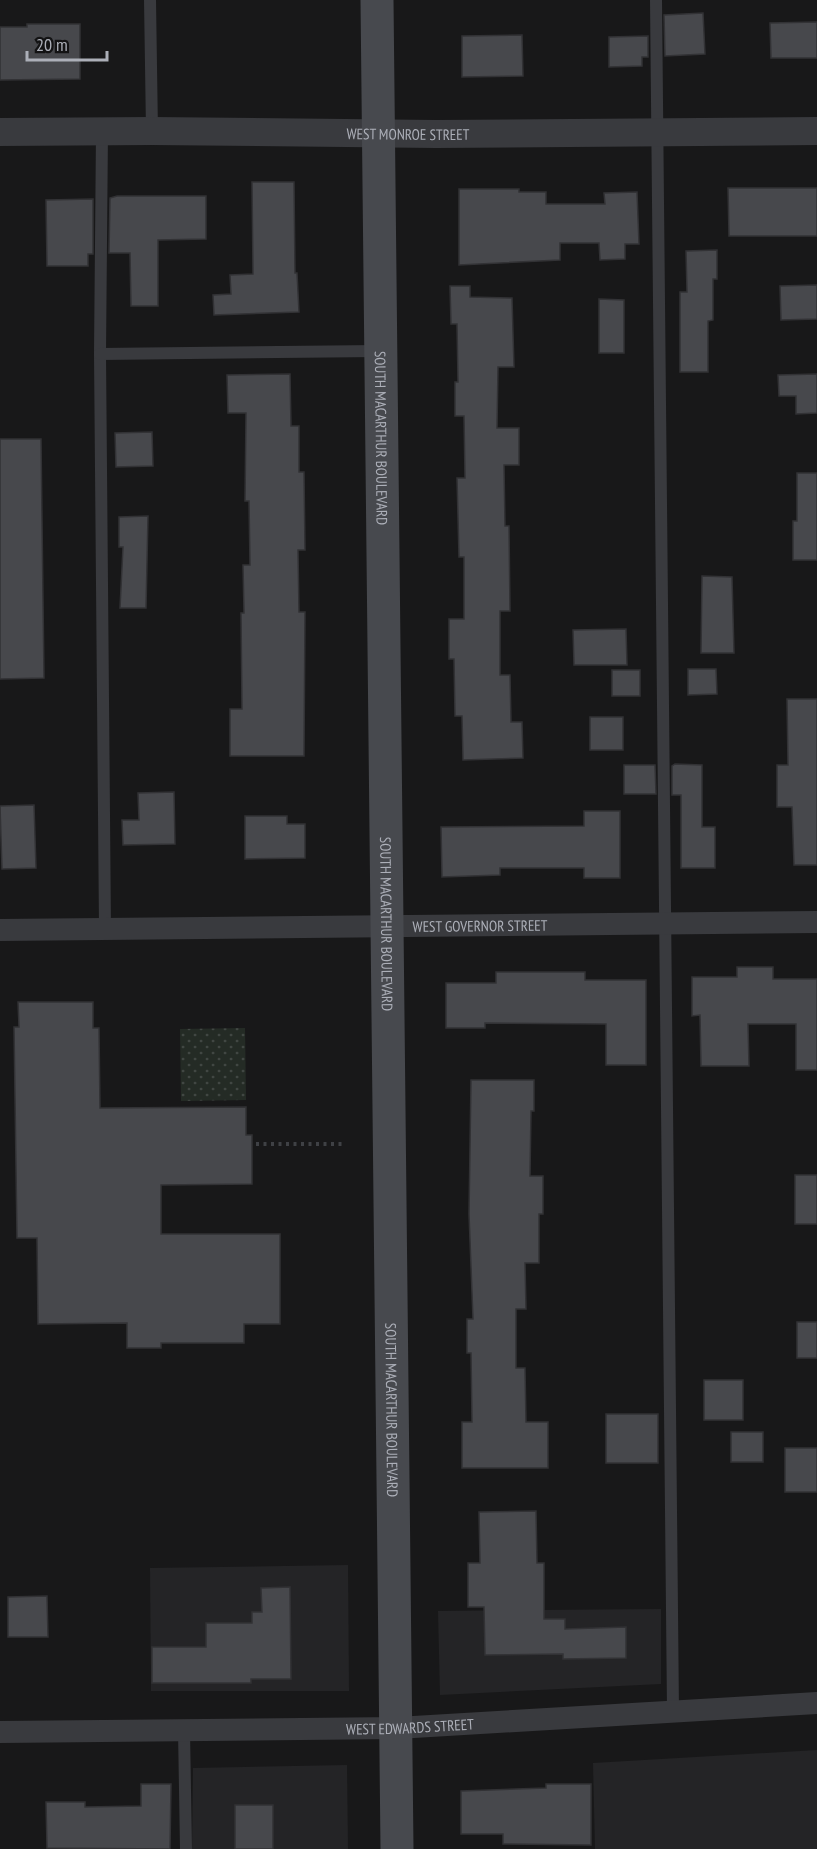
<svg xmlns="http://www.w3.org/2000/svg" width="817" height="1849" viewBox="0 0 817 1849" font-family="'PT Sans Narrow',sans-serif">
  <style>
    .built { fill: #242426 }
    .park { fill: url(#park-dots) }
    .building { fill: #47484c; stroke: #323235; stroke-width: 1.5 }
    .lines { fill: none; stroke-linecap: round; stroke-linejoin: round }
    .path { stroke: #3f4145; stroke-width: 4; stroke-dasharray: 3 4.5; stroke-linecap: butt }
    .service { stroke: #393a3e; stroke-width: 12 }
    .minor { stroke: #393a3e; stroke-width: 22 }
    .tertiary { stroke: #393a3e; stroke-width: 28 }
    .secondary { stroke: #47494e; stroke-width: 33 }
    .labels { text-anchor: middle; dominant-baseline: central; stroke-width: 5; stroke-linejoin: round; paint-order: stroke }
    .street-label { font-size: 15px; fill: #acafb8; stroke: #131314 }
  </style>
  <defs>
    <pattern id="park-dots" width="8" height="8" patternUnits="userSpaceOnUse" patternTransform="scale(1.5)"><rect width="8" height="8" fill="#242b25"/><path d="M2 2h.1M6 6h.1" fill="none" stroke="#414743" stroke-width="1.8" stroke-linecap="round"/></pattern>
  </defs>
  <rect width="100%" height="100%" fill="#181819"/>
  <g class="built">
    <path d="M 348,1565 L 349,1691 L 151,1691 L 150,1568 Z"/>
    <path d="M 661,1609 L 661,1684 L 440,1695 L 438,1611 Z"/>
    <path d="M 817,1750 L 817,1849 L 595,1849 L 593,1763 Z"/>
    <path d="M 347,1765 L 348,1849 L 192,1849 L 193,1768 Z"/>
  </g>
  <path class="park" d="M 245,1028 L 246,1100 L 181,1101 L 180,1029 Z"/>
  <g class="building">
    <path d="M 703,13 L 705,54 L 665,56 L 664,15 Z"/>
    <path d="M 817,22 L 817,58 L 771,58 L 770,23 Z"/>
    <path d="M 27,24 L 80,24 L 80,79 L 0,80 L 0,27 L 27,27 Z"/>
    <path d="M 522,35 L 523,76 L 462,77 L 462,36 Z"/>
    <path d="M 648,36 L 648,57 L 642,57 L 642,66 L 609,67 L 609,37 Z"/>
    <path d="M 252,182 L 294,182 L 295,273 L 297,273 L 299,312 L 214,315 L 213,295 L 231,294 L 230,275 L 253,274 Z"/>
    <path d="M 728,188 L 817,188 L 817,236 L 729,236 Z"/>
    <path d="M 459,189 L 519,189 L 519,192 L 546,192 L 546,204 L 605,204 L 604,193 L 637,192 L 639,244 L 625,244 L 625,259 L 600,260 L 599,243 L 560,243 L 560,260 L 459,265 Z"/>
    <path d="M 117,196 L 206,196 L 206,239 L 158,240 L 158,306 L 131,306 L 130,253 L 109,253 L 110,198 Z"/>
    <path d="M 93,199 L 93,254 L 88,254 L 88,266 L 47,266 L 46,200 Z"/>
    <path d="M 717,250 L 717,279 L 713,279 L 713,320 L 708,321 L 708,372 L 680,372 L 680,292 L 687,292 L 686,251 Z"/>
    <path d="M 817,285 L 817,319 L 781,320 L 780,286 Z"/>
    <path d="M 450,286 L 470,286 L 470,297 L 512,298 L 514,367 L 498,367 L 497,428 L 519,428 L 519,465 L 504,465 L 505,526 L 509,526 L 510,611 L 500,611 L 500,675 L 510,675 L 511,722 L 522,722 L 523,758 L 463,760 L 462,716 L 455,716 L 454,659 L 449,659 L 449,619 L 464,619 L 464,557 L 459,557 L 457,478 L 465,478 L 464,416 L 455,416 L 455,382 L 458,382 L 457,324 L 451,324 Z"/>
    <path d="M 599,299 L 624,300 L 624,353 L 599,353 Z"/>
    <path d="M 290,374 L 291,426 L 299,426 L 299,472 L 304,472 L 305,550 L 298,550 L 299,612 L 305,612 L 304,756 L 230,756 L 230,709 L 242,709 L 241,613 L 244,613 L 243,565 L 250,565 L 249,501 L 245,501 L 246,413 L 228,413 L 227,375 Z"/>
    <path d="M 817,374 L 817,413 L 796,414 L 796,396 L 779,396 L 778,375 Z"/>
    <path d="M 152,432 L 153,466 L 116,467 L 115,433 Z"/>
    <path d="M 0,439 L 41,439 L 44,678 L 0,679 Z"/>
    <path d="M 797,473 L 817,473 L 817,560 L 793,560 L 793,521 L 797,521 Z"/>
    <path d="M 148,516 L 146,608 L 120,608 L 123,547 L 119,547 L 119,517 Z"/>
    <path d="M 702,576 L 732,577 L 734,653 L 701,653 Z"/>
    <path d="M 626,629 L 627,665 L 574,665 L 573,630 Z"/>
    <path d="M 688,669 L 716,669 L 717,694 L 688,695 Z"/>
    <rect x="612" y="670" width="28" height="26"/>
    <path d="M 787,699 L 817,699 L 817,865 L 794,865 L 792,807 L 777,807 L 777,765 L 788,765 Z"/>
    <rect x="590" y="717" width="33" height="33"/>
    <path d="M 675,764 L 702,765 L 702,827 L 715,827 L 715,868 L 681,868 L 681,795 L 672,795 L 672,766 Z"/>
    <path d="M 624,765 L 655,765 L 656,794 L 624,794 Z"/>
    <path d="M 174,792 L 175,844 L 123,845 L 122,820 L 139,820 L 138,793 Z"/>
    <path d="M 34,805 L 36,868 L 2,869 L 0,806 Z"/>
    <path d="M 584,811 L 620,811 L 620,878 L 584,878 L 584,868 L 500,868 L 500,875 L 442,877 L 441,827 L 584,826 Z"/>
    <path d="M 245,816 L 287,816 L 287,824 L 305,824 L 305,858 L 245,859 Z"/>
    <path d="M 737,967 L 773,967 L 773,979 L 817,979 L 817,1070 L 796,1070 L 796,1024 L 748,1024 L 749,1066 L 701,1066 L 700,1015 L 692,1016 L 692,977 L 737,977 Z"/>
    <path d="M 496,972 L 585,972 L 585,980 L 646,980 L 646,1065 L 606,1065 L 606,1024 L 485,1023 L 485,1028 L 446,1028 L 446,983 L 496,983 Z"/>
    <path d="M 18,1002 L 93,1002 L 93,1028 L 99,1028 L 100,1108 L 246,1107 L 246,1135 L 252,1135 L 252,1184 L 161,1185 L 161,1234 L 280,1234 L 280,1324 L 244,1324 L 244,1343 L 161,1343 L 161,1348 L 127,1348 L 127,1323 L 38,1324 L 37,1238 L 17,1238 L 14,1027 L 19,1027 Z"/>
    <path d="M 471,1080 L 534,1080 L 534,1111 L 531,1111 L 530,1176 L 543,1176 L 543,1214 L 539,1214 L 539,1263 L 525,1263 L 526,1309 L 516,1309 L 516,1368 L 525,1368 L 526,1422 L 548,1422 L 548,1468 L 462,1468 L 462,1422 L 472,1422 L 471,1353 L 467,1353 L 467,1319 L 473,1319 L 469,1214 Z"/>
    <rect x="795" y="1175" width="22" height="49"/>
    <rect x="797" y="1322" width="20" height="36"/>
    <rect x="704" y="1380" width="39" height="40"/>
    <rect x="606" y="1414" width="52" height="49"/>
    <rect x="731" y="1432" width="32" height="30"/>
    <rect x="785" y="1448" width="32" height="44"/>
    <path d="M 536,1511 L 537,1563 L 544,1563 L 544,1619 L 565,1619 L 565,1629 L 626,1627 L 626,1658 L 563,1659 L 563,1654 L 485,1655 L 484,1607 L 468,1607 L 468,1563 L 480,1563 L 479,1512 Z"/>
    <path d="M 290,1587 L 291,1679 L 251,1679 L 251,1683 L 152,1683 L 152,1647 L 206,1647 L 206,1623 L 252,1623 L 252,1612 L 262,1612 L 261,1588 Z"/>
    <path d="M 47,1596 L 48,1637 L 8,1637 L 8,1597 Z"/>
    <path d="M 141,1784 L 171,1784 L 170,1849 L 47,1848 L 46,1802 L 85,1802 L 85,1807 L 141,1806 Z"/>
    <path d="M 546,1784 L 591,1784 L 591,1845 L 503,1844 L 503,1834 L 461,1834 L 461,1791 L 546,1788 Z"/>
    <rect x="235" y="1805" width="38" height="44"/>
  </g>
  <g class="lines">
    <path class="path" d="M 256,1144 L 346,1144"/>
    <g class="service">
      <path d="M 150,0 L 152,131"/>
      <path d="M 656,0 L 673,1711"/>
      <path d="M 102,131 L 100,354 L 105,929"/>
      <path d="M 100,354 L 379,351"/>
      <path d="M 184,1730 L 186,1849"/>
    </g>
    <g class="minor">
      <path id="s1" d="M 0,930 L 817,922"/>
      <path id="s2" d="M 0,1732 L 397,1728 L 817,1703"/>
    </g>
    <path class="tertiary" id="s3" d="M 0,132 L 152,131 L 436,134 L 817,131"/>
    <path class="secondary" id="s4" d="M 377,0 L 397,1849"/>
  </g>
  <g class="labels">
    <g class="street-label">
      <text stroke="none"><textPath href="#s3" startOffset="408">WEST MONROE STREET</textPath></text>
      <text stroke="none"><textPath href="#s4" startOffset="438">SOUTH MACARTHUR BOULEVARD</textPath></text>
      <text stroke="none"><textPath href="#s4" startOffset="924">SOUTH MACARTHUR BOULEVARD</textPath></text>
      <text stroke="none"><textPath href="#s1" startOffset="480">WEST GOVERNOR STREET</textPath></text>
      <text stroke="none"><textPath href="#s4" startOffset="1410">SOUTH MACARTHUR BOULEVARD</textPath></text>
      <text stroke="none"><textPath href="#s2" startOffset="410">WEST EDWARDS STREET</textPath></text>
    </g>
  </g>
  <path d="M27 51v9h80v-9" fill="none" stroke="#acafb8" stroke-width="3"/>
  <text x="36" y="51" font-size="18" fill="#acafb8" stroke="#131314" stroke-width="4.5" paint-order="stroke">20 m</text>
</svg>
